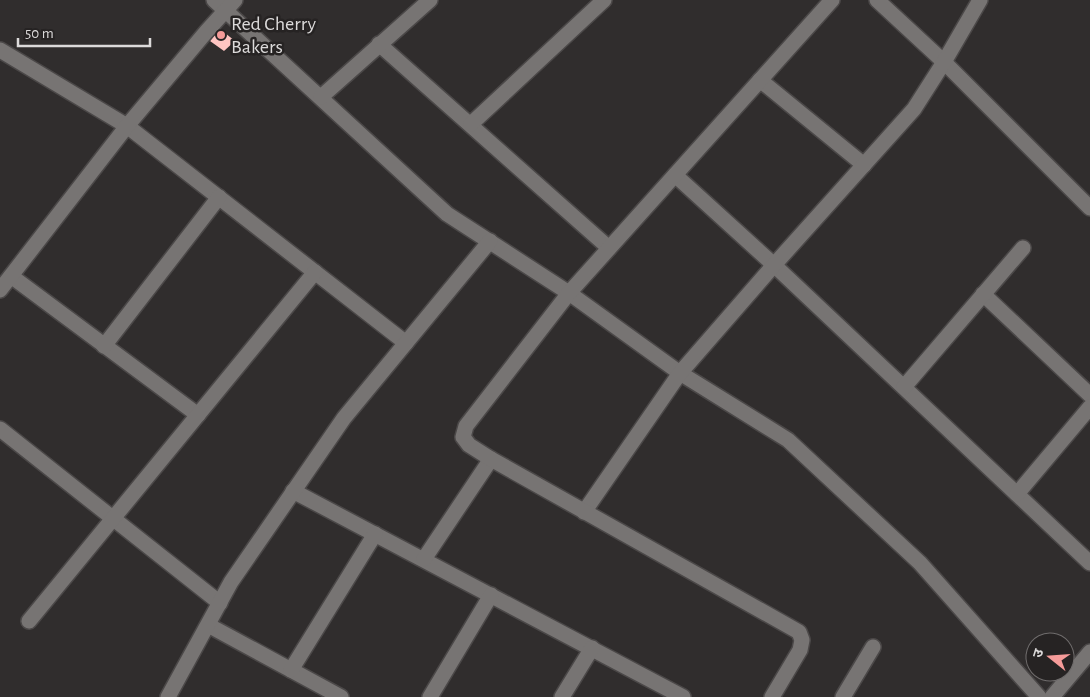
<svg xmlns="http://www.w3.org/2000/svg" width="1090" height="697" viewBox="0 0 1090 697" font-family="'Alegreya Sans','Noto Sans Devanagari',sans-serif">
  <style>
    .building { fill: #fec5c2 }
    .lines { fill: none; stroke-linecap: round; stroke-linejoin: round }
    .minor-casing { stroke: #4b4848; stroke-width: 18 }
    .minor { stroke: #777473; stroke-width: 15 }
    .poi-dot { fill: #f59b99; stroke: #262323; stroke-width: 2 }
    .labels { text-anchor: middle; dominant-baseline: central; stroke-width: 5; stroke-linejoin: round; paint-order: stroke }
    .poi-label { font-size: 20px; fill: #dcdada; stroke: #262323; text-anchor: start }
  </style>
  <rect width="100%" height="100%" fill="#302d2d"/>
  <path class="building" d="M 220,29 L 235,41 L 224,51 L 210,41 Z"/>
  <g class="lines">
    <g class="minor-casing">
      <g id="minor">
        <path d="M 214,0 L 447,214 L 569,293 L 680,373 L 788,440 L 920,563 L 1039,697"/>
        <path d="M 877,0 L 944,62 L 1090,208"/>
        <path d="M 379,44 L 609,248"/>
        <path d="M 0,50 L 127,126 L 406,343"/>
        <path d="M 760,80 L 864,165"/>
        <path d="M 321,97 L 430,0"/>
        <path d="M 471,124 L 604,0"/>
        <path d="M 675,175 L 774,265 L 1090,563"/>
        <path d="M 11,276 L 198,415"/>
        <path d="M 0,290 L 127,126 L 206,32 L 235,0"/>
        <path d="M 983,294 L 1090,395"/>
        <path d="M 104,346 L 219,197"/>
        <path d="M 904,387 L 1023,248"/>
        <path d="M 0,429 L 220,603"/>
        <path d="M 293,491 L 683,697"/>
        <path d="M 1017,494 L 1090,407"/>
        <path d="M 584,512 L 680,373 L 774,265 L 914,109 L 944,62 L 980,0"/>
        <path d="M 424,559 L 491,459"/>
        <path d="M 29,621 L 315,272"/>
        <path d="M 208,625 L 341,697"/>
        <path d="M 291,670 L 375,534"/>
        <path d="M 168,697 L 231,582 L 344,418 L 490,241"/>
        <path d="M 430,697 L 491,595"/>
        <path d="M 562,697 L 592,648"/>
        <path d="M 772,697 L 800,650 L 802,640 L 799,632 L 491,459 L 469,445 L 463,437 L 466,426 L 569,293 L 832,0"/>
        <path d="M 843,697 L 873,647"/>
        <path d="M 1052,697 L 1090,652"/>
      </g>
    </g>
    <use href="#minor" class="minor"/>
  </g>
  <circle class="poi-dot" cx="221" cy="35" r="5"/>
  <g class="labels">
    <g class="poi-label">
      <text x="231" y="24">Red Cherry<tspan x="231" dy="23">Bakers</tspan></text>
    </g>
  </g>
  <g transform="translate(1050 657) rotate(287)"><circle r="24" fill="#262323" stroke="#6f6c6c"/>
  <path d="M0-4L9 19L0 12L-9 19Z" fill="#f59b99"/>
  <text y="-8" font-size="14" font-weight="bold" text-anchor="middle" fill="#dcdada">उ</text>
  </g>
  <path d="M18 38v8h132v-8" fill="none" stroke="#dcdada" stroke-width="2.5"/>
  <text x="25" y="38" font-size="15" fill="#dcdada" stroke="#262323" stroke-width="4" paint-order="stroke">50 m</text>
</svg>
